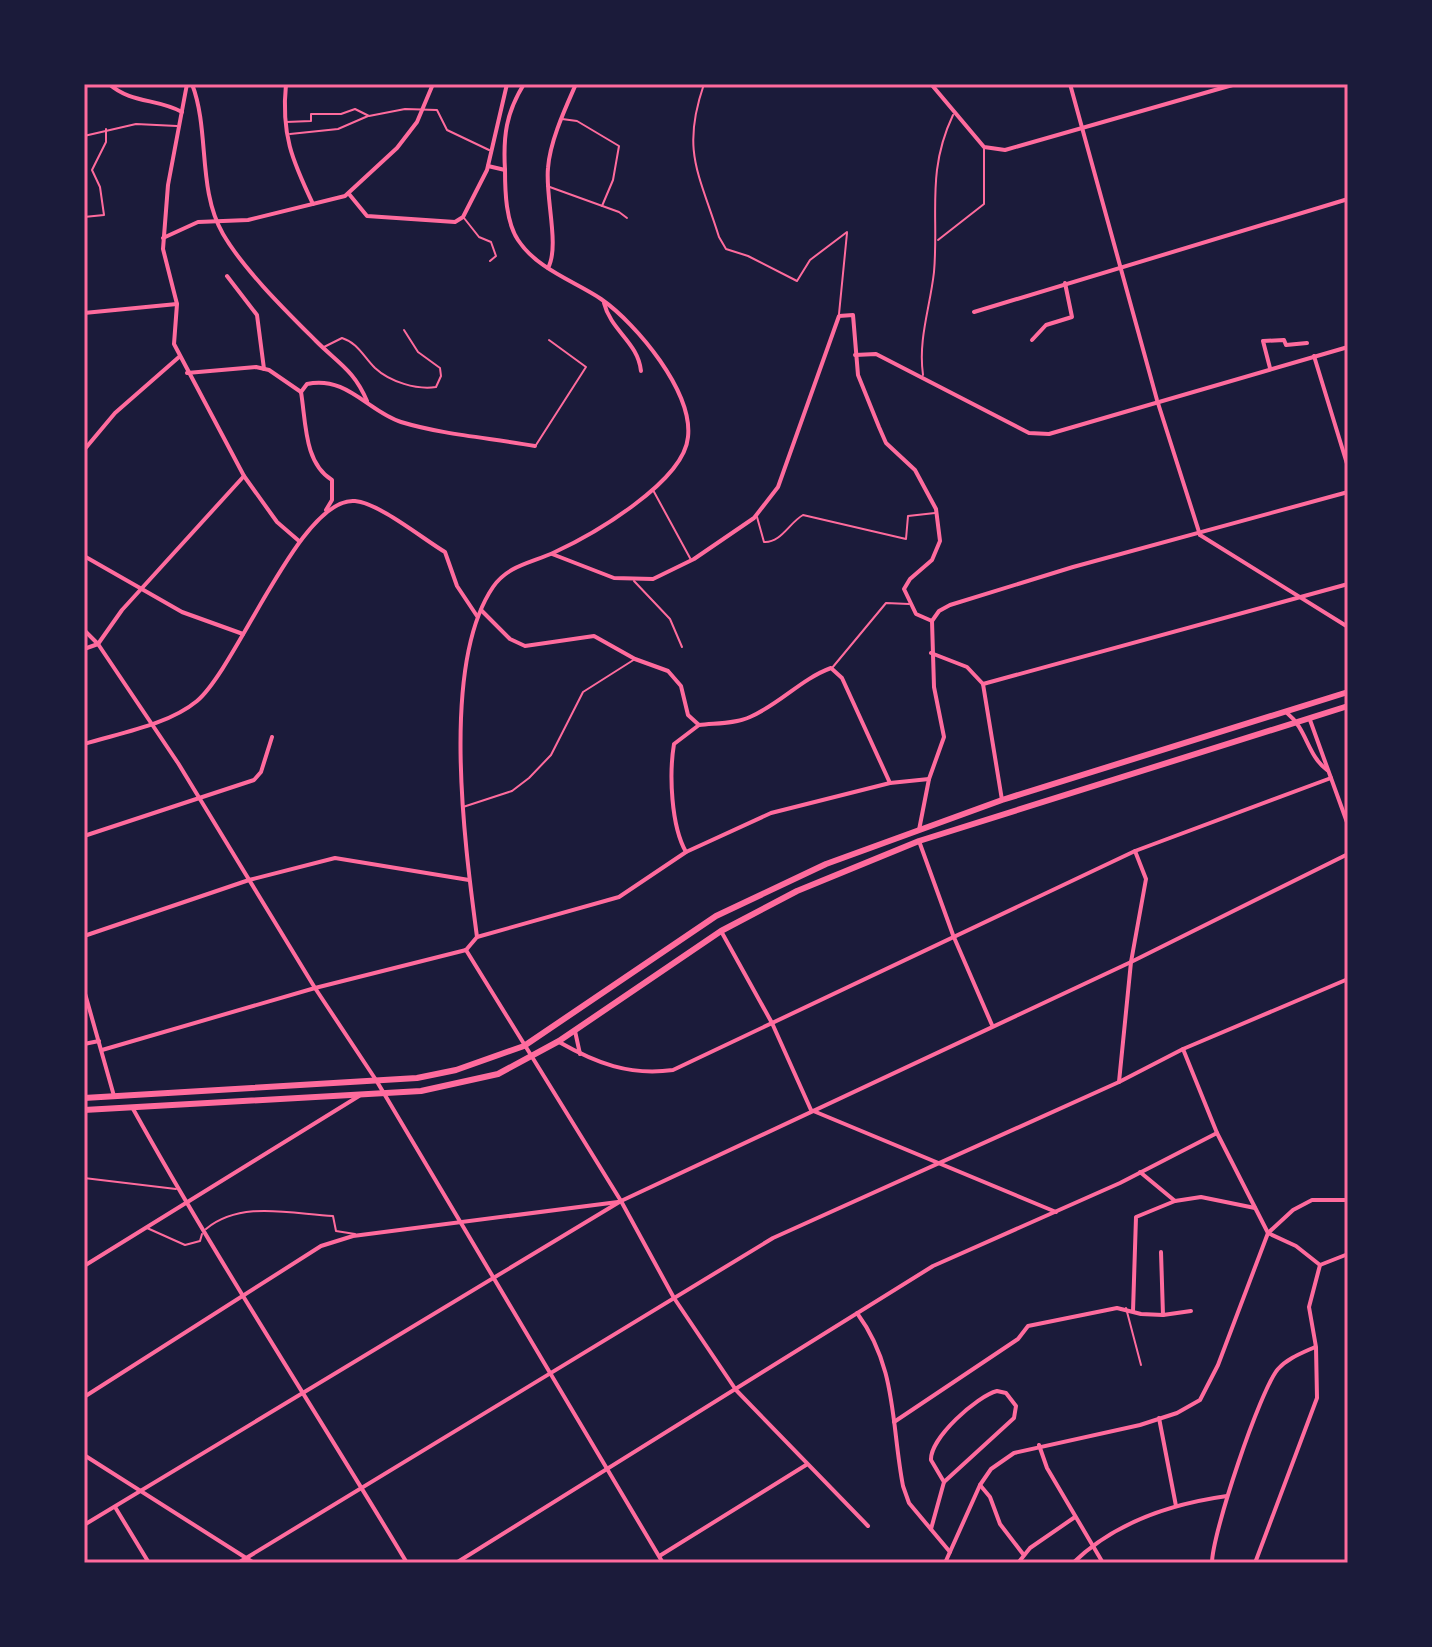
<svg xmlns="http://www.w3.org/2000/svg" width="1432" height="1647" viewBox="0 0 1432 1647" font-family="Bitter,serif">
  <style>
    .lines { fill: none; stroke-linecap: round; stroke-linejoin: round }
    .service { stroke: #ff6b9d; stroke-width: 2 }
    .minor { stroke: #ff6b9d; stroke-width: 4 }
    .secondary { stroke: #ff6b9d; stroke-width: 6 }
    .neatline { fill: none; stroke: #ff6b9d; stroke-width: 3 }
  </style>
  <rect width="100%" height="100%" fill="#1b1b3a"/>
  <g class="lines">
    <g class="service">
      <path d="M 704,84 C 681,151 699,173 719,237 L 726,249 L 748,256 L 797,281 L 810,260 L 847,232"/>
      <path d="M 562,119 L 577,121 L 619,146 L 613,180 L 602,206"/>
      <path d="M 286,122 L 311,121 L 311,114 L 341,114 L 355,109 L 369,116 L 405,109 L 437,110 L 447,130 L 489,150"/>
      <path d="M 290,134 L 338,129 L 368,116"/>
      <path d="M 84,136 L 136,124 L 177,126"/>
      <path d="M 547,186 L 619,212 L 627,218"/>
      <path d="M 84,217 L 104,215 L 100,187 L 92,170 L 106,142 L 106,129"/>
      <path d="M 464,218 L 479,237 L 491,242 L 496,256 L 490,261"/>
      <path d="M 938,240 L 984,204 L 984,149"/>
      <path d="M 839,314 L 847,233"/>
      <path d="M 324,347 L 342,338 C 358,343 363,356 375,368 C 390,382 417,390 436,387 L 441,376 L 440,368 L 418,352 L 404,330"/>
      <path d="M 923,375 C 918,339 930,308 934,272 C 939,215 926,172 953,115"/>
      <path d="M 536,445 L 586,367 L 549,340"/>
      <path d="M 653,490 L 690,558"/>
      <path d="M 757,517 L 764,542 C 781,543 789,523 803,515 L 906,539 L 908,516 L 935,513"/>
      <path d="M 634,581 L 670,619 L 682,647"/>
      <path d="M 832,668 L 886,603 L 909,604"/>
      <path d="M 463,807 L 512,791 L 529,778 L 551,755 L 583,692 L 635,659"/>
      <path d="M 84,1178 L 176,1189"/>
      <path d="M 147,1228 L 185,1245 L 200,1241 L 202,1234"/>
      <path d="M 206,1229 C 241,1200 292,1214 333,1216 L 336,1231 L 355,1234"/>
      <path d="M 1126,1308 L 1141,1365"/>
    </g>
    <g class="minor">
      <path d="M 109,84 C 132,104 156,98 182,112"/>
      <path d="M 187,84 L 168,185 L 163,249 L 177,304 L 174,344 L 244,476 L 277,522 L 299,541"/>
      <path d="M 192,84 C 210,131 197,189 223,234 C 244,270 286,311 316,341 C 338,363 354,370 367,401"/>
      <path d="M 286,84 C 281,134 292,160 313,204"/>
      <path d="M 931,84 L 984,147 L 1005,150 L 1236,84"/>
      <path d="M 1070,84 L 1157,400 L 1200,535"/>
      <path d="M 488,166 L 505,170"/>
      <path d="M 349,194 L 367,216 L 455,222 L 463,217 L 487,170 L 507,84"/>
      <path d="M 163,238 L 198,222 L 248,220 L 345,196 L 397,148 L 417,122 L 433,84"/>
      <path d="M 548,268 C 560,246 545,197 548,168 C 550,141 565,109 576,84"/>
      <path d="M 227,276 L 257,315 L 264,369"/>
      <path d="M 604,303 C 611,331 638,342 641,371"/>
      <path d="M 974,312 L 1348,199"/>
      <path d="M 84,313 L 177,304"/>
      <path d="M 1032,340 L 1046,325 L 1072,317 L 1065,283"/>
      <path d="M 855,355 L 876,354 L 1029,433 L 1049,434 L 1348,347"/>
      <path d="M 1314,356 L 1348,467"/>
      <path d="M 1270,368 L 1263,341 L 1284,340 L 1286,345 L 1307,343"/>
      <path d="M 187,373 L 256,367 L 269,370 L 301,392"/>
      <path d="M 301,392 L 307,384 C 346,375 369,412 401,422 C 444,435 491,438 535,446"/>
      <path d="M 301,392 C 306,422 304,463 332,480 L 332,500 L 326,510"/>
      <path d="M 84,450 L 115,413 L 179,357"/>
      <path d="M 1200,535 L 1348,627"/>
      <path d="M 552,554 L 614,578 L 653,579 L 694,559 L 754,518 L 778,487 L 839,316 L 853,315 L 858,375 L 879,427 L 886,443 L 915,470 L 936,509 L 940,541 L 932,560 L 910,579 L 904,589 L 916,614 L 932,621"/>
      <path d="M 84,556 L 182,612 L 243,634"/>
      <path d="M 481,610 L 510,639 L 525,646 L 594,636 L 635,659 L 668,671 L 681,686 L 688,715 L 699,725 C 715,723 735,724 750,717 C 780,704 801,679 831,668 L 842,678 L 890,783"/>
      <path d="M 932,621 L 939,611 L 950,605 L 1073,567 L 1348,492"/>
      <path d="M 84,630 L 98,644 L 178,763 L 315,988 L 376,1080 L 663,1563"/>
      <path d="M 84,649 L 98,644 L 122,610 L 244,476"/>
      <path d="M 931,653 L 967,667 L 983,684 L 1002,800"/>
      <path d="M 983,684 L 1348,584"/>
      <path d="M 1287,713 C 1307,729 1307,755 1327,770"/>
      <path d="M 1310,720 L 1348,825"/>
      <path d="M 84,744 C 120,733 168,725 197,701 C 238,666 301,496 355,501 C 379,503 423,539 445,552 L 457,586 L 477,616"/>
      <path d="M 919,830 L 929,779 L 944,737 L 934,687 L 932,621"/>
      <path d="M 84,836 L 254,780 L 261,772 L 272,737"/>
      <path d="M 919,841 L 953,935 L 992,1025"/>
      <path d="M 686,852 C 671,826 669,774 674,744 L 699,725"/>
      <path d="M 721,931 L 772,1023 L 811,1110 L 1056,1212"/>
      <path d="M 84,936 L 249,880 L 335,858 L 469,880"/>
      <path d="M 477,937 C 465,846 440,665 493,587 C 508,565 532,563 555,552 C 592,535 684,482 688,437 C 693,392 637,324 601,299 C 574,281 537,269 518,240 C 506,222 505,192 505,170 C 503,136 506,113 524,84"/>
      <path d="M 466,950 L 621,1201 L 674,1298 L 736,1390 L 868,1526"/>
      <path d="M 466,950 L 477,937 L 619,897 L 686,852 L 771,813 L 890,783 L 929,779"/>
      <path d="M 84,990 L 114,1096"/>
      <path d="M 575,1031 L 580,1054"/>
      <path d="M 559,1042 C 596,1063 629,1076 673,1070 L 1135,851 L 1331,778"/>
      <path d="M 84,1044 L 99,1041"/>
      <path d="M 1183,1049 L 1217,1133 L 1268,1233 L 1296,1246 L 1320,1265"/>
      <path d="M 102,1050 L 315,988 L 466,950"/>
      <path d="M 1119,1082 L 1131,962 L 1146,879 L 1135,851"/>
      <path d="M 132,1107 C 218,1262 316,1411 407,1563"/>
      <path d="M 1140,1172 L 1175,1201 L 1201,1197 L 1255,1208"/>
      <path d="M 84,1266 L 359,1096"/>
      <path d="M 1133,1311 L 1136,1217 L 1175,1201"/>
      <path d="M 857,1313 C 897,1367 891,1423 903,1486 L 909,1503 L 950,1552"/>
      <path d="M 1163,1315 L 1191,1311"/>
      <path d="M 997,1391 L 1006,1393 L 1016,1406 L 1014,1418 L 944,1482 L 931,1460 C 930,1438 977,1396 997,1391 Z"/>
      <path d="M 84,1397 L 321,1246 L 353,1236 L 618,1202"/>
      <path d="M 1159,1418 L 1176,1506"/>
      <path d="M 894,1422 L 1018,1339 L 1028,1326 L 1117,1308 L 1141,1314 L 1163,1315 L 1161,1252"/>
      <path d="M 1039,1445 L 1047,1468 L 1103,1563"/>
      <path d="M 84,1455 L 254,1563"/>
      <path d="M 980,1485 L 990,1497 L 1000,1524 L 1023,1554"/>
      <path d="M 115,1507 L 149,1563"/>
      <path d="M 84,1525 L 621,1201 L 1131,962 L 1348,854"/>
      <path d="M 931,1529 L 944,1482"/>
      <path d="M 661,1555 L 806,1465"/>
      <path d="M 238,1563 L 773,1238 L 1119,1082 L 1183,1049 L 1348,979"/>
      <path d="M 456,1563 L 933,1266 L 1120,1183 L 1217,1133"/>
      <path d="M 945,1563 L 980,1485 L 991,1469 L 1014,1453 L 1140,1425 L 1177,1413 L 1200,1400 L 1218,1365 L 1268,1233 L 1293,1210 L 1312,1200 L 1348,1200"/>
      <path d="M 1018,1563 L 1030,1548 L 1075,1517"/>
      <path d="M 1073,1563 C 1115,1522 1170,1504 1227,1496"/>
      <path d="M 1212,1563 C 1212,1534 1260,1390 1278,1369 C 1288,1358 1302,1353 1315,1347"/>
      <path d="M 1255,1563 L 1317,1398 L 1316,1347 L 1309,1307 L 1320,1265 L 1348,1254"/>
    </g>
    <g class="secondary">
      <path d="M 84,1098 L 417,1078 L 456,1070 L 524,1046 L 716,916 L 826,864 L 1002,800 L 1348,692"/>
      <path d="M 84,1110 L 421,1091 L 498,1074 L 559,1041 L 721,931 L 797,891 L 919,841 L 1348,706"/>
    </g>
  </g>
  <rect width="1432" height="1647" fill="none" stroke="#1b1b3a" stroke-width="172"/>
  <rect x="86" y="86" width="1260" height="1475" class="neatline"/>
</svg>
